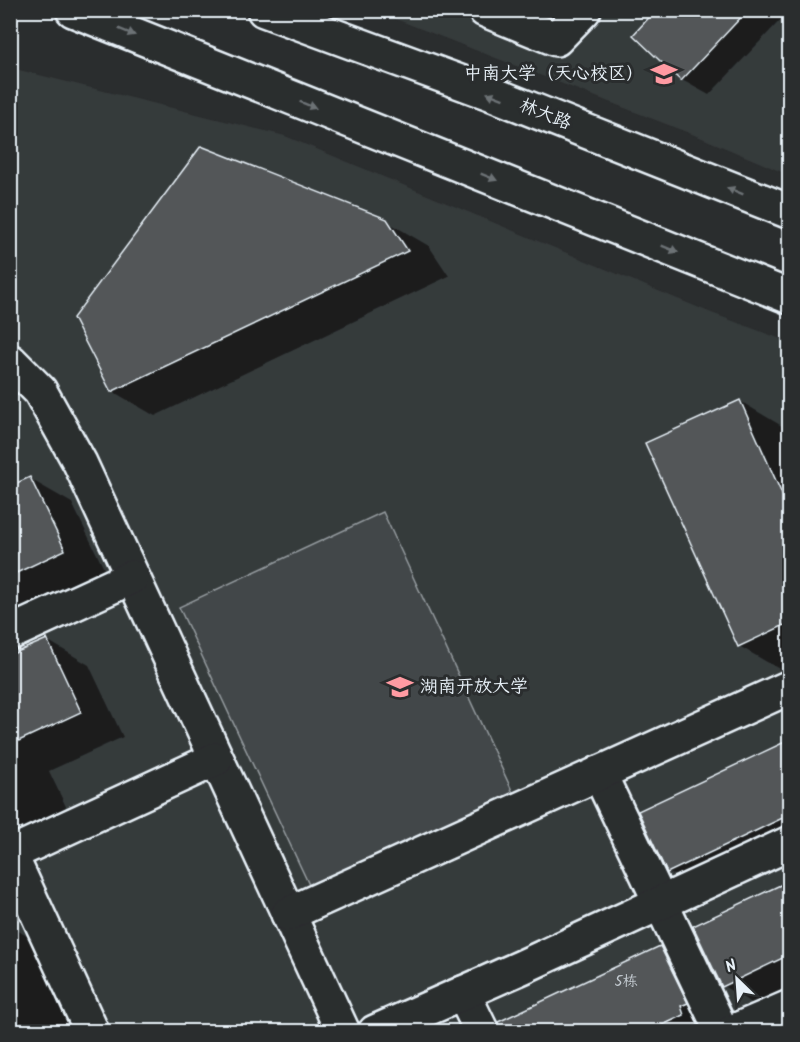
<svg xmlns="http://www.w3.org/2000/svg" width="800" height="1042" viewBox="0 0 800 1042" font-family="Kalam,'LXGW WenKai TC',sans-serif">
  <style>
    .built { fill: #363a3b }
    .green { fill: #424648; stroke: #959ca0; stroke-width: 1.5 }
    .shadow { fill: #0007 }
    .building { fill: #535759; stroke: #e8f1f8; stroke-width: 1.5 }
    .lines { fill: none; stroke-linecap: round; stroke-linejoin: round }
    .minor-casing { stroke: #e8f1f8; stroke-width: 38 }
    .major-casing { stroke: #e8f1f8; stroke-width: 38 }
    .minor { stroke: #2a2d2e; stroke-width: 33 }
    .major { stroke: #2a2d2e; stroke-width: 33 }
    .oneway { fill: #6c7275 }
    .labels { text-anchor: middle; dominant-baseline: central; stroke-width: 6; stroke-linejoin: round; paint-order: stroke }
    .number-label { font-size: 15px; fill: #c3cad0 }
    .poi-label { font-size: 18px; fill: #e8f1f8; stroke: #2a2d2e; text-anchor: end }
    .street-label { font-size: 18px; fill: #e8f1f8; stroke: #2a2d2e }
  </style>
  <rect width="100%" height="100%" fill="#2a2d2e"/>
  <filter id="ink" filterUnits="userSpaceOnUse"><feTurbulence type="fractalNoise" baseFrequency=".0167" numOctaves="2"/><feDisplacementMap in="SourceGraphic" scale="12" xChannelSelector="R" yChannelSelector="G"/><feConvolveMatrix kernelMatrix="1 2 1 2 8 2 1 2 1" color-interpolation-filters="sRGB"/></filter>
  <g filter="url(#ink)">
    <g class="built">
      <path d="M 375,11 L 789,11 L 789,175 L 702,138 Z"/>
      <path d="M 11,68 L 285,136 L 709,312 L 789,342 L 789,1031 L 11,1032 Z"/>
    </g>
    <path class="green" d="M 383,512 L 514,795 L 311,889 L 179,607 Z"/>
    <g class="shadow">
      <path d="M 533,10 L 557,10 L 549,19 Z"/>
      <path d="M 658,10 L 790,10 L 709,95 L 682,80 Z"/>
      <path d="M 386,221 L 429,246 L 449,276 L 155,416 L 112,391 Z"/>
      <path d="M 740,401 L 782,426 L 790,442 L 790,666 L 781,670 L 739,646 Z"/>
      <path d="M 30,479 L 72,503 L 107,575 L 10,620 L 10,488 Z"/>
      <path d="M 47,640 L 89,665 L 123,737 L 49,771 L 70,815 L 10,843 L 10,657 Z"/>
      <path d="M 790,741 L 790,859 L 711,896 L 668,872 L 640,812 Z"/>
      <path d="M 790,882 L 790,999 L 765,1011 L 723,986 L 695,927 Z"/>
      <path d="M 10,926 L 27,936 L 71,1032 L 10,1032 Z"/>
      <path d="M 660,947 L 703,972 L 722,1032 L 502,1032 Z"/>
      <path d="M 457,1026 L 467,1032 L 446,1032 Z"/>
    </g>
    <g class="building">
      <path d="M 656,10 L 748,10 L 681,81 L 633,35 Z"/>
      <path d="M 201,146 L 387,219 L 408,251 L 111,392 L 73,318 Z"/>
      <path d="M 740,400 L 789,510 L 789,623 L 738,647 L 645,443 Z"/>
      <path d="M 30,477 L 65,550 L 10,576 L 10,486 Z"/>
      <path d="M 47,639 L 81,712 L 10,745 L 10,655 Z"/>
      <path d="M 789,740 L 789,815 L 667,873 L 638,811 Z"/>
      <path d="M 789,881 L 789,955 L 722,987 L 693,926 Z"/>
      <path d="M 660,946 L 688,1003 L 681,1006 L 684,1015 L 648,1032 L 500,1032 L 498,1022 Z"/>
    </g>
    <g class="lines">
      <g class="minor-casing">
        <g id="minor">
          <path d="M 485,10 L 556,39 L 584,10"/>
          <path d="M 10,361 L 40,391 L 80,463 L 343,1032"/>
          <path d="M 10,633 L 132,577"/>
          <path d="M 599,773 L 722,1032"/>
          <path d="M 10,854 L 216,759"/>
          <path d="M 10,854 L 92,1032"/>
          <path d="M 288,914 L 790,687"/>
          <path d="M 463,993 L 482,1032"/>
          <path d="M 375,1032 L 522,967 L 790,843"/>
          <path d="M 732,1032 L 790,1007"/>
        </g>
      </g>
      <g class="major-casing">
        <g id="major">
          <path d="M 73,10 L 790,297"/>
          <path d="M 264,10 L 490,93 L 790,212"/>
        </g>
      </g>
      <use href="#minor" class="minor"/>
      <use href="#major" class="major"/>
    </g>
    <defs><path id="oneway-solid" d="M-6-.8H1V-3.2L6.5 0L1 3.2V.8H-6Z" transform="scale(1.5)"/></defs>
    <g class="oneway">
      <use href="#oneway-solid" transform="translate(127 32) rotate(22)"/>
      <use href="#oneway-solid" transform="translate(495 96) rotate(-159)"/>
      <use href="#oneway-solid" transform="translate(308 105) rotate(22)"/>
      <use href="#oneway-solid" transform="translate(489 177) rotate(22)"/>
      <use href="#oneway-solid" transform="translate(735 191) rotate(-158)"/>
      <use href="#oneway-solid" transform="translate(670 249) rotate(22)"/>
    </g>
  </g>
  <defs>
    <g id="university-bare" transform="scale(2.07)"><path d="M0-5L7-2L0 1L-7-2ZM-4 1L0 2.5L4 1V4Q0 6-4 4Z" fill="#ff9aa2" stroke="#2a2d2e" stroke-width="2.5" paint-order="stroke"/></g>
    <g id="school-bare" transform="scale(2.07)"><path d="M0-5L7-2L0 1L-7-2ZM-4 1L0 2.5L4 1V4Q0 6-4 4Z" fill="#ff9aa2" stroke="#2a2d2e" stroke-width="2.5" paint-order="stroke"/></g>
  </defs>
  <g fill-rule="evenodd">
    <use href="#university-bare" x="664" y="74"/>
    <use href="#school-bare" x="400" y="687"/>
  </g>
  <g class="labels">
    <g class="number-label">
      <text x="626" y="982">5栋</text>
    </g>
    <g class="poi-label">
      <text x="644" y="74">中南大学（天心校区）</text>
      <text x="420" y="687" text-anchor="start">湖南开放大学</text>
    </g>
    <g class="street-label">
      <text transform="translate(545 115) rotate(22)">林大路</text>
    </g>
  </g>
  <rect width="800" height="1042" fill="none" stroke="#2a2d2e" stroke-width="36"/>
  <rect x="18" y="18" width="764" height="1006" fill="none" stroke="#e8f1f8" stroke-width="2" filter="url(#ink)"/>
  <g transform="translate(737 979) rotate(335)" stroke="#2a2d2e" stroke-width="4.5" paint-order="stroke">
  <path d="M0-4.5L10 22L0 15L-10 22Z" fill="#e8f1f8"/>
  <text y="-9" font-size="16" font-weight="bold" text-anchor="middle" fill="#e8f1f8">N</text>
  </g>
</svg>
